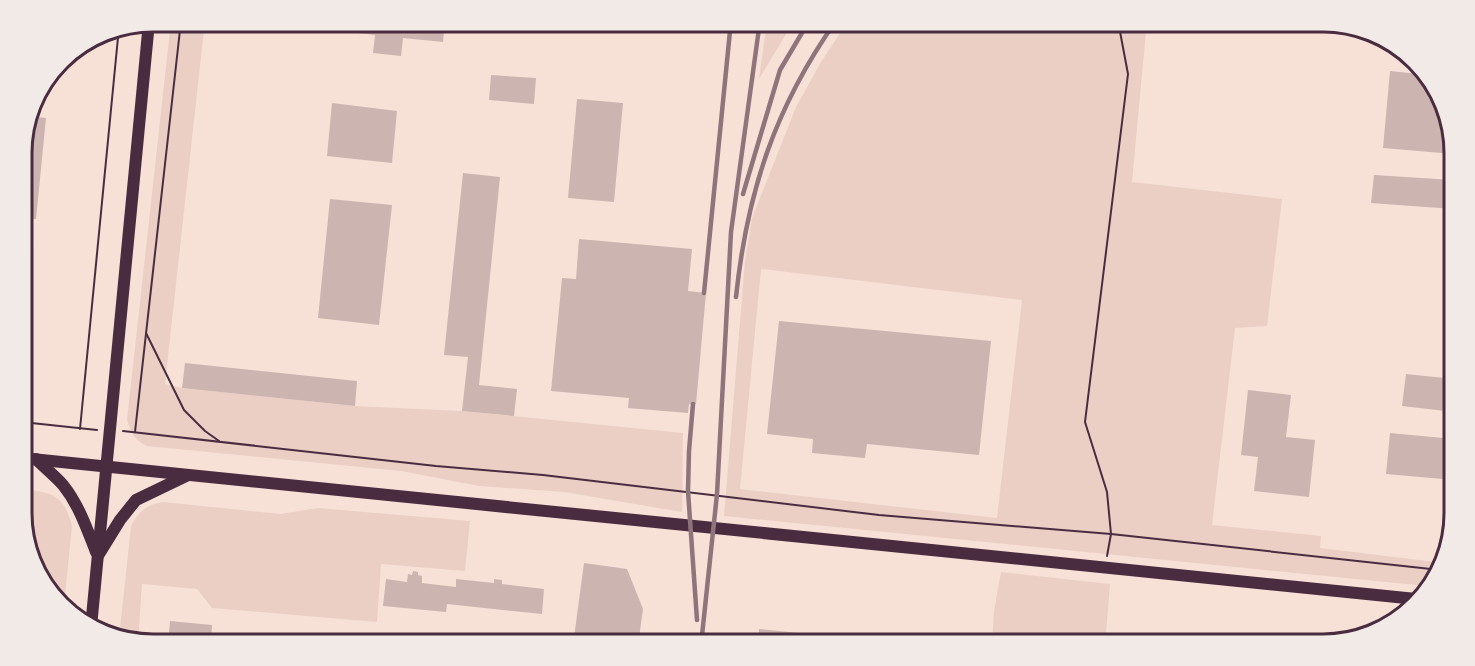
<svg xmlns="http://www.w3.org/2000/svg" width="1475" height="666" viewBox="0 0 1475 666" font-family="Jost,sans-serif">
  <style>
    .green { fill: #ebcfc5; fill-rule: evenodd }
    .building { fill: #ccb4b1 }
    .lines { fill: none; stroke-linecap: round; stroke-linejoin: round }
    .path { stroke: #4a2c40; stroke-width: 2 }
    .secondary { stroke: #4a2c40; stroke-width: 12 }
    .rail { stroke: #8f747c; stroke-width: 4.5 }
    .rim { fill: none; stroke: #4a2c40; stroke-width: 3 }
  </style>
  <rect width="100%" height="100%" fill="#f7e1d7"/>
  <g class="green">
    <path d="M 171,21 L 205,21 L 165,384 L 182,388 L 355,406 L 462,411 L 683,433 L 682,512 L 564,492 L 479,486 L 401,471 L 147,446 C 134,440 131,432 127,420 Z"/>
    <path d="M 767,21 L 794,21 L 759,79 Z"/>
    <path d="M 848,21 L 1147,21 L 1132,182 L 1282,199 L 1267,326 L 1235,328 L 1212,525 L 1321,536 L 1320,548 L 1444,563 L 1426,586 L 724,516 L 745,261 L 752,218 L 796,107 L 821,62 ZM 761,269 L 1022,300 L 997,518 L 740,489 Z"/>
    <path d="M 22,489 C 52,492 64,495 72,526 L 64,606 L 48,593 L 22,531 Z"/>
    <path d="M 163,502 L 280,514 L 318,508 L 470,521 L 465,571 L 381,564 L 377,622 L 212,608 L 197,589 L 142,584 L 138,642 L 119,638 L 131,526 C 139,511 146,505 163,502 Z"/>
    <path d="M 1001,572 L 1110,584 L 1105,645 L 992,645 L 994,611 Z"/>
  </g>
  <g class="building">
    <path d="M 359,21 L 445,21 L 443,42 L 403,38 L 401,56 L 373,53 L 375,35 L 357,33 Z"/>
    <path d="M 1390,71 L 1428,75 L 1453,135 L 1453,154 L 1383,148 Z"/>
    <path d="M 491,75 L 536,78 L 534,104 L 489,100 Z"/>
    <path d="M 577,99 L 623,103 L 614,202 L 568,198 Z"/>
    <path d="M 332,103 L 397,111 L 392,163 L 327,156 Z"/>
    <path d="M 28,116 L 46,118 L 36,219 L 21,218 L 21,143 Z"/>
    <path d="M 463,173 L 500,177 L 479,385 L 517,389 L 514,416 L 462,411 L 468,357 L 444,355 Z"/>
    <path d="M 1374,175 L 1453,180 L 1453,209 L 1371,203 Z"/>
    <path d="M 330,199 L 392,205 L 379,325 L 318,318 Z"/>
    <path d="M 579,239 L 692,249 L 688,291 L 706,293 L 696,404 L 689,404 L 688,413 L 628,408 L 629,398 L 551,391 L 562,278 L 576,279 Z"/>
    <path d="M 779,321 L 991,341 L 979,455 L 867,444 L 865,458 L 812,453 L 813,439 L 767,434 Z"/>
    <path d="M 185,363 L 357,381 L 355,406 L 182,388 Z"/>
    <path d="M 1406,374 L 1454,379 L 1454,412 L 1402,406 Z"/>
    <path d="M 1248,390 L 1291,395 L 1286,437 L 1315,440 L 1309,497 L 1254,491 L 1258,457 L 1241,455 Z"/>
    <path d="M 1390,433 L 1454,439 L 1454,480 L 1386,474 Z"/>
    <path d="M 584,563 L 627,569 L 643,609 L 638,645 L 573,645 Z"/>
    <path d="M 413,571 L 418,572 L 418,575 L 422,576 L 422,583 L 456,587 L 456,579 L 494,583 L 494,579 L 502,580 L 502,584 L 544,589 L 542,614 L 447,604 L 446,612 L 383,606 L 386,579 L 407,582 L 408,574 L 412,575 Z"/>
    <path d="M 170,621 L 212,625 L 211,640 L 260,643 L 260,645 L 168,645 Z"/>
    <path d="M 759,629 L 849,638 L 849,645 L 758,645 Z"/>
    <path d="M 874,638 L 911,641 L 911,645 L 873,645 Z"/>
  </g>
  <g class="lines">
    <g class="path">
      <path d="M 146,333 L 184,410 L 205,431 L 219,441"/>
      <path d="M 22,422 L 97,430"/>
      <path d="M 80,429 L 119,27"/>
      <path d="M 123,431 L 436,466 L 543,475 L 879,515 L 1111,534 L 1440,570"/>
      <path d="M 135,432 L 181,21"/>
      <path d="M 1107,556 L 1111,534 L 1107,492 L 1085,422 L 1128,74 L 1118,21"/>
    </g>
    <g class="secondary">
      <path d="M 22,458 L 1416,599"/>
      <path d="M 36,459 C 45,468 55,476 63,485 C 79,505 87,529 96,552"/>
      <path d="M 99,554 L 120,520 L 136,500 L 188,475"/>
      <path d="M 91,627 L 149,22"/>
    </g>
    <g class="rail">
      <path d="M 743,194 L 780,70 L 809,21"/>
      <path d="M 704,293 L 731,21"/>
      <path d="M 736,297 C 747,192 775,107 836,21"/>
      <path d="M 693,404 L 689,451 L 688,491 L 697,620"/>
      <path d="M 701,645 L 717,494 L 731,232 L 760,21"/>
    </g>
  </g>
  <path d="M0 0H1475V666H0ZM153 32H1323A121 121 0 0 1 1444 153V513A121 121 0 0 1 1323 634H153A121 121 0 0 1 32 513V153A121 121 0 0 1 153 32Z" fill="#f1eae7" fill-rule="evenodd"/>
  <path class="rim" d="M153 32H1323A121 121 0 0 1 1444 153V513A121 121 0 0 1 1323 634H153A121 121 0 0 1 32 513V153A121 121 0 0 1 153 32Z"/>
</svg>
